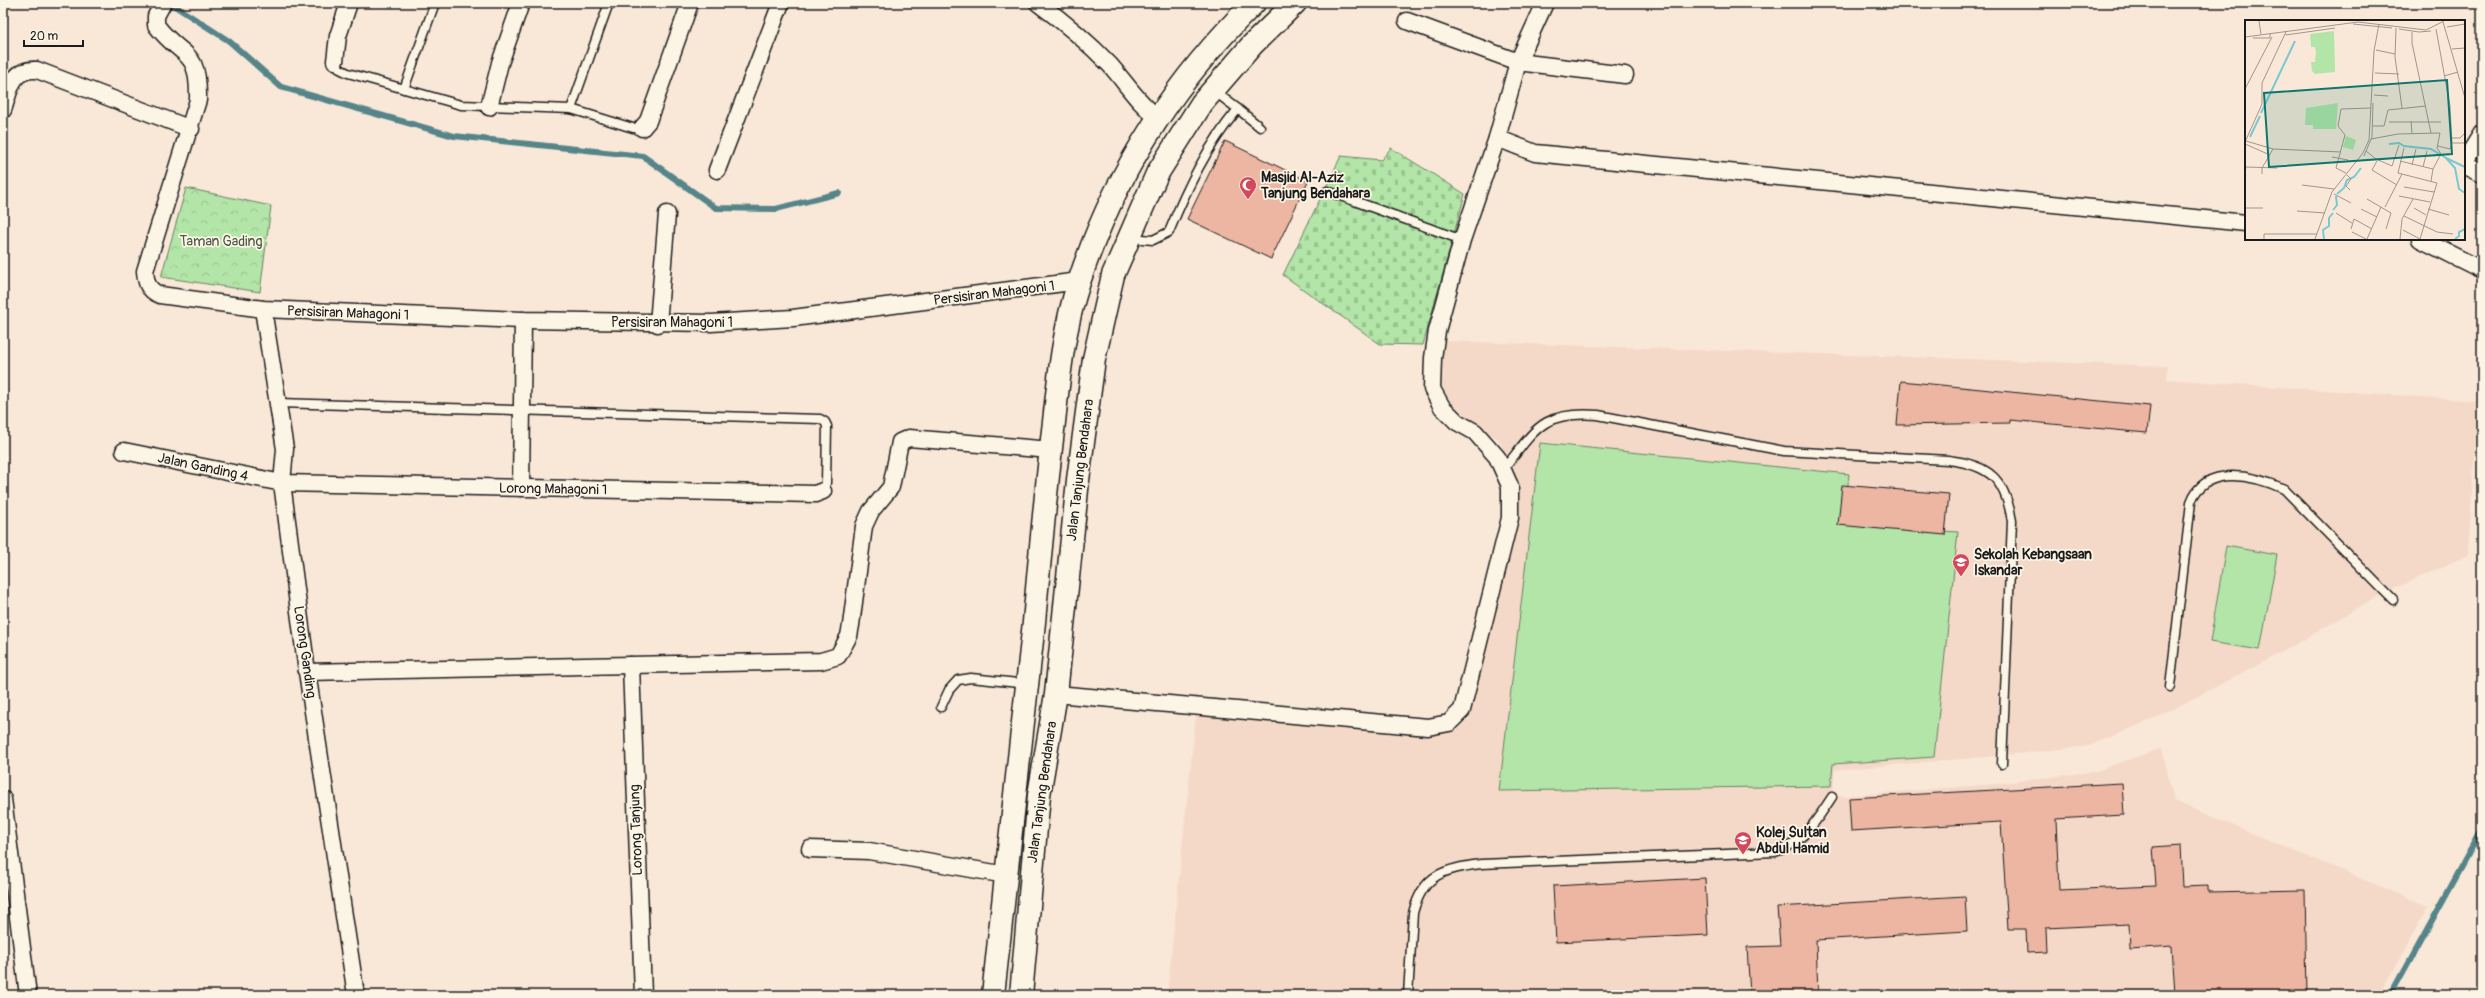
<svg xmlns="http://www.w3.org/2000/svg" width="2485" height="998" viewBox="0 0 2485 998" font-family="Pangolin,sans-serif">
  <style>
    .built { fill: #f5d9c8 }
    .cemetery { fill: url(#cemetery-stones); stroke: #678062 }
    .park { fill: url(#park-crowns); stroke: #678062 }
    .garden { fill: #b2e5a7; stroke: #678062 }
    .lines { fill: none; stroke-linecap: round; stroke-linejoin: round }
    .stream { stroke: #548489; stroke-width: 6 }
    .building { fill: #edb6a2; stroke: #1c1c1c }
    .service-casing { stroke: #1c1c1c; stroke-width: 11 }
    .minor-casing { stroke: #1c1c1c; stroke-width: 19 }
    .secondary-casing { stroke: #1c1c1c; stroke-width: 25 }
    .service { stroke: #fcf5e5; stroke-width: 8 }
    .minor { stroke: #fcf5e5; stroke-width: 16 }
    .secondary { stroke: #fcf5e5; stroke-width: 22 }
    .labels { text-anchor: middle; dominant-baseline: central; stroke-width: 3.5; stroke-linejoin: round; paint-order: stroke }
    .poi-label { font-size: 14px; font-weight: bold; fill: #1c1c1c; stroke: #fcf5e5; text-anchor: start }
    .park-label { font-size: 14px; fill: #495846; stroke: #fcf5e5 }
    .street-label { font-size: 14px; fill: #1c1c1c; stroke: #fcf5e5 }
    .inset-river { fill: none; stroke: #79c9d2; stroke-width: 2 }
    .inset-road { fill: none; stroke: #a1968d; stroke-width: 1 }
    .view { fill: #0f766e; fill-opacity: 0.15; stroke: #0f766e; stroke-width: 2 }
    .inset-edge { fill: none; stroke: #1c1c1c; stroke-width: 2 }
  </style>
  <defs>
    <pattern id="cemetery-stones" width="16" height="16" patternUnits="userSpaceOnUse"><rect width="16" height="16" fill="#b2e5a7"/><path d="M2 7V4a2 2 0 0 1 4 0v3zM10 15v-3a2 2 0 0 1 4 0v3z" fill="#98c48f"/></pattern>
    <pattern id="park-crowns" width="20" height="18" patternUnits="userSpaceOnUse"><rect width="20" height="18" fill="#b2e5a7"/><path d="M2 6a3 3 0 1 1 6 0M12 15a3 3 0 1 1 6 0" fill="none" stroke="#98c48f"/></pattern>
  </defs>
  <rect width="100%" height="100%" fill="#f9e8d8"/>
  <filter id="ink" filterUnits="userSpaceOnUse"><feTurbulence type="fractalNoise" baseFrequency=".025" numOctaves="2"/><feDisplacementMap in="SourceGraphic" scale="8" xChannelSelector="R" yChannelSelector="G"/><feConvolveMatrix kernelMatrix="1 2 1 2 8 2 1 2 1" color-interpolation-filters="sRGB"/></filter>
  <g filter="url(#ink)">
    <path class="built" d="M 1444,341 L 2168,366 L 2167,379 L 2478,401 L 2468,555 L 2375,598 L 2281,653 L 2160,716 L 2089,746 L 1998,756 L 1835,770 L 1833,797 L 1995,784 L 2096,771 L 2162,748 L 2174,801 L 2428,906 L 2380,995 L 1167,995 L 1197,703 L 1469,720 L 1519,495 L 1509,460 L 1497,438 L 1460,418 L 1436,388 Z"/>
    <path class="cemetery" d="M 1391,148 L 1465,194 L 1423,345 L 1380,344 L 1283,275 L 1341,156 L 1381,160 Z"/>
    <path class="park" d="M 186,188 L 271,206 L 260,292 L 161,277 Z"/>
    <g class="garden">
      <path d="M 1540,443 L 1849,474 L 1844,525 L 1958,532 L 1934,757 L 1833,764 L 1831,786 L 1499,791 Z"/>
      <path d="M 2226,546 L 2277,555 L 2260,650 L 2210,642 Z"/>
    </g>
    <g class="lines">
      <g class="stream">
        <path d="M 170,3 L 229,41 L 281,87 L 454,136 L 643,156 L 716,208 L 776,209 L 839,193"/>
        <path d="M 2391,995 L 2482,829"/>
      </g>
    </g>
    <g class="building">
      <path d="M 1225,141 L 1308,181 L 1271,259 L 1187,219 Z"/>
      <path d="M 1901,381 L 2150,406 L 2147,433 L 2010,420 L 2010,423 L 1897,425 Z"/>
      <path d="M 1842,485 L 1949,494 L 1945,535 L 1838,525 Z"/>
      <path d="M 2122,783 L 2124,815 L 2056,819 L 2059,890 L 2156,886 L 2153,847 L 2181,845 L 2183,887 L 2208,886 L 2208,892 L 2305,890 L 2307,995 L 2175,995 L 2172,946 L 2130,949 L 2129,924 L 2046,928 L 2047,952 L 2027,953 L 2026,929 L 2008,929 L 2001,822 L 1851,831 L 1849,798 Z"/>
      <path d="M 1705,878 L 1708,935 L 1556,942 L 1553,886 Z"/>
      <path d="M 1965,896 L 1967,931 L 1816,940 L 1818,995 L 1750,995 L 1747,947 L 1780,946 L 1777,907 Z"/>
    </g>
    <g class="lines">
      <g class="service-casing">
        <g id="service">
          <path d="M 335,61 L 340,69 L 348,73 L 461,105 L 571,109 L 633,128 L 642,128"/>
          <path d="M 404,89 L 435,3"/>
          <path d="M 571,109 L 609,3"/>
          <path d="M 1238,109 L 1260,127"/>
          <path d="M 1327,191 L 1462,240"/>
          <path d="M 1131,238 L 1153,240 L 1169,232 C 1187,188 1207,146 1238,109 L 1214,91"/>
          <path d="M 278,403 L 820,419 L 825,422 L 827,426 L 826,483 L 823,491"/>
          <path d="M 1503,470 C 1536,429 1541,411 1598,415 L 1784,451 L 1948,460 C 1990,465 2005,479 2012,521 L 2002,764"/>
          <path d="M 2170,687 L 2191,502 C 2205,463 2256,476 2284,489 L 2393,600"/>
          <path d="M 941,707 L 949,690 L 958,680 L 971,678 L 1027,684"/>
          <path d="M 1408,995 L 1413,913 C 1423,874 1444,869 1481,864 L 1775,852 C 1804,843 1816,821 1832,797"/>
        </g>
      </g>
      <g class="minor-casing">
        <g id="minor">
          <path d="M 163,3 L 156,16 L 156,25 C 182,60 199,46 198,100 L 145,271 C 146,283 148,290 160,295 L 263,309 L 523,320 L 711,323 L 793,318 L 1079,281"/>
          <path d="M 1038,3 C 1064,22 1088,42 1110,65 C 1126,83 1138,103 1157,117"/>
          <path d="M 1407,21 L 1518,62 L 1625,75"/>
          <path d="M 335,61 L 338,36 L 349,3"/>
          <path d="M 489,107 L 500,63 L 521,3"/>
          <path d="M 3,110 C 10,90 11,68 37,70 L 191,129"/>
          <path d="M 642,128 L 648,121 L 690,3"/>
          <path d="M 1497,138 L 1535,153 L 2246,223"/>
          <path d="M 2464,162 L 2482,133"/>
          <path d="M 2464,165 L 2482,174"/>
          <path d="M 717,170 L 781,3"/>
          <path d="M 2420,239 L 2482,270"/>
          <path d="M 263,309 L 285,449 L 282,483 L 307,672 L 356,995"/>
          <path d="M 658,324 L 667,214"/>
          <path d="M 124,451 L 282,483 L 815,494 L 823,491"/>
          <path d="M 521,488 L 523,320"/>
          <path d="M 631,665 L 643,995"/>
          <path d="M 307,672 L 821,661 L 838,656 L 849,636 L 851,625 L 864,526 L 871,511 L 891,487 L 900,442 L 909,438 L 1051,450"/>
          <path d="M 1056,694 L 1428,727 L 1449,723 L 1462,710 L 1510,518 L 1510,486 L 1497,457 L 1475,432 L 1457,422 L 1442,407 L 1432,389 L 1433,358 L 1437,331 L 1462,240 L 1497,138 L 1518,62 L 1545,3"/>
          <path d="M 3,799 L 28,995"/>
          <path d="M 810,849 L 869,851 L 1006,875"/>
        </g>
      </g>
      <g class="secondary-casing">
        <g id="secondary">
          <path d="M 993,995 C 1007,871 1021,747 1034,622 C 1040,555 1046,489 1054,422 C 1059,375 1064,327 1079,282 C 1114,175 1174,81 1254,3"/>
          <path d="M 1021,995 L 1039,795 L 1056,694 L 1078,480 L 1094,359 L 1113,275 L 1157,174 L 1202,103 L 1252,45 L 1295,3"/>
        </g>
      </g>
      <use href="#service" class="service"/>
      <use href="#minor" class="minor"/>
      <use href="#secondary" class="secondary"/>
    </g>
  </g>
  <defs>
    <g id="mosque-pin" transform="scale(0.9)"><path d="M0 17L-7.5 6A9.5 9.5 0 1 1 7.5 6Z" fill="#d1495b" stroke="#fcf5e5"/><path d="M3.5-4.9A6 6 0 1 0 3.5 4.9A5 5 0 1 1 3.5-4.9Z" fill="#fff"/></g>
    <g id="school-pin" transform="scale(0.9)"><path d="M0 17L-7.5 6A9.5 9.5 0 1 1 7.5 6Z" fill="#d1495b" stroke="#fcf5e5"/><path d="M0-5L7-2L0 1L-7-2ZM-4 1L0 2.5L4 1V4Q0 6-4 4Z" fill="#fff"/></g>
  </defs>
  <g fill-rule="evenodd">
    <use href="#mosque-pin" x="1248" y="185"/>
    <use href="#school-pin" x="1961" y="562"/>
    <use href="#school-pin" x="1743" y="840"/>
  </g>
  <g class="labels">
    <g class="poi-label">
      <text x="1261" y="177">Masjid Al-Aziz<tspan x="1261" dy="16">Tanjung Bendahara</tspan></text>
      <text x="1974" y="554">Sekolah Kebangsaan<tspan x="1974" dy="16">Iskandar</tspan></text>
      <text x="1756" y="832">Kolej Sultan<tspan x="1756" dy="16">Abdul Hamid</tspan></text>
    </g>
    <g class="park-label">
      <text x="221" y="241">Taman Gading</text>
    </g>
    <g class="street-label">
      <text transform="translate(994 293) rotate(-7)">Persisiran Mahagoni 1</text>
      <text transform="translate(348 313) rotate(2)">Persisiran Mahagoni 1</text>
      <text x="672" y="322">Persisiran Mahagoni 1</text>
      <text transform="translate(203 467) rotate(12)">Jalan Ganding 4</text>
      <text transform="translate(1080 470) rotate(-83)">Jalan Tanjung Bendahara</text>
      <text transform="translate(553 489) rotate(1)">Lorong Mahagoni 1</text>
      <text transform="translate(305 652) rotate(82)">Lorong Ganding</text>
      <text transform="translate(1042 792) rotate(-82)">Jalan Tanjung Bendahara</text>
      <text transform="translate(636 830) rotate(-92)">Lorong Tanjung</text>
    </g>
  </g>
  <g transform="translate(2245 20)">
    <rect width="220" height="220" fill="#f9e8d8"/>
    <path d="M 101,116 L 111,120 L 108,130 L 98,127 Z" fill="#b2e5a7"/>
    <path d="M 89,11 L 90,52 L 70,54 L 67,51 L 66,42 L 70,42 L 71,32 L 70,27 L 66,27 L 65,14 ZM 93,83 L 91,109 L 68,109 L 68,105 L 60,105 L 61,88 Z" fill="#b2e5a7"/>
    <path class="inset-river" d="M 16,93 L 50,21M 5,117 L 15,96M 144,124 L 154,123 L 159,126 L 186,129 L 201,138 L 210,148 L 214,169 L 220,173M 201,138 L 220,147M 92,174 L 99,168 L 102,160 L 109,157 L 116,148M 88,190 L 92,185 L 91,176M 79,219 L 78,210 L 84,206 L 84,198 L 88,193M 210,219 L 214,216 L 214,212 L 220,209"/>
    <path class="inset-road" d="M 14,1 L 16,14M 198,2 L 220,78M 108,4 L 147,8M 202,7 L 220,4M 151,8 L 150,37 L 157,88M 154,9 L 174,12 L 186,11M 191,9 L 205,86 L 207,123 L 220,123M 40,11 L 41,15 L 90,8M 167,12 L 167,23 L 186,113M 0,17 L 113,2 L 181,10 L 199,1M 8,18 L 25,18 L 25,13M 207,29 L 220,28M 131,30 L 150,34M 130,53 L 154,54M 199,56 L 213,52M 0,69 L 27,17M 129,75 L 143,76M 166,101 L 167,113M 144,102 L 196,102M 128,106 L 139,106 L 143,90 L 181,86M 207,118 L 215,118 L 220,113M 126,119 L 153,114 L 195,113 L 192,128 L 196,134 L 188,149 L 186,161M 1,121 L 28,129 L 96,132M 0,122 L 17,84 L 17,63 L 40,14M 0,124 L 25,135M 193,126 L 205,129 L 207,124M 159,128 L 153,153 L 192,163 L 175,219M 121,131 L 131,139 L 147,146 L 154,125M 119,136 L 127,117 L 128,83M 87,137 L 103,140M 132,141 L 127,150 L 152,165M 155,141 L 188,149M 167,145 L 171,129M 178,147 L 182,131M 0,153 L 1,147 L 32,148M 101,153 L 91,148 L 100,115 L 93,106 L 96,89 L 126,88M 17,154 L 17,148 L 28,129M 102,155 L 106,159 L 101,166 L 105,170M 57,165 L 89,169M 159,167 L 189,172M 89,174 L 106,183M 154,176 L 185,182M 122,179 L 146,193 L 141,209M 140,187 L 157,154M 0,188 L 18,188M 169,188 L 181,195M 116,189 L 132,197M 183,189 L 204,195M 52,191 L 80,193M 91,193 L 107,203M 159,196 L 192,212 L 208,214M 106,209 L 109,199 L 127,209M 158,210 L 175,219M 107,212 L 121,219M 19,219 L 19,214 L 72,214M 70,219 L 87,172 L 118,133 L 124,120 L 129,31 L 134,4M 122,219 L 136,187M 155,219 L 157,199 L 168,179"/>
    <path class="view" d="M 202,60 L 207,134 L 24,147 L 19,73 Z"/>
    <rect width="220" height="220" class="inset-edge"/>
  </g>
  <rect width="2485" height="998" fill="none" stroke="#fcf5e5" stroke-width="16"/>
  <rect x="8" y="8" width="2469" height="982" fill="none" stroke="#1c1c1c" stroke-width="1.5" filter="url(#ink)"/>
  <path d="M24 40v6h59v-6" fill="none" stroke="#1c1c1c" stroke-width="2"/>
  <text x="30" y="40" font-size="12" fill="#1c1c1c" stroke="#fcf5e5" stroke-width="3" paint-order="stroke">20 m</text>
</svg>
